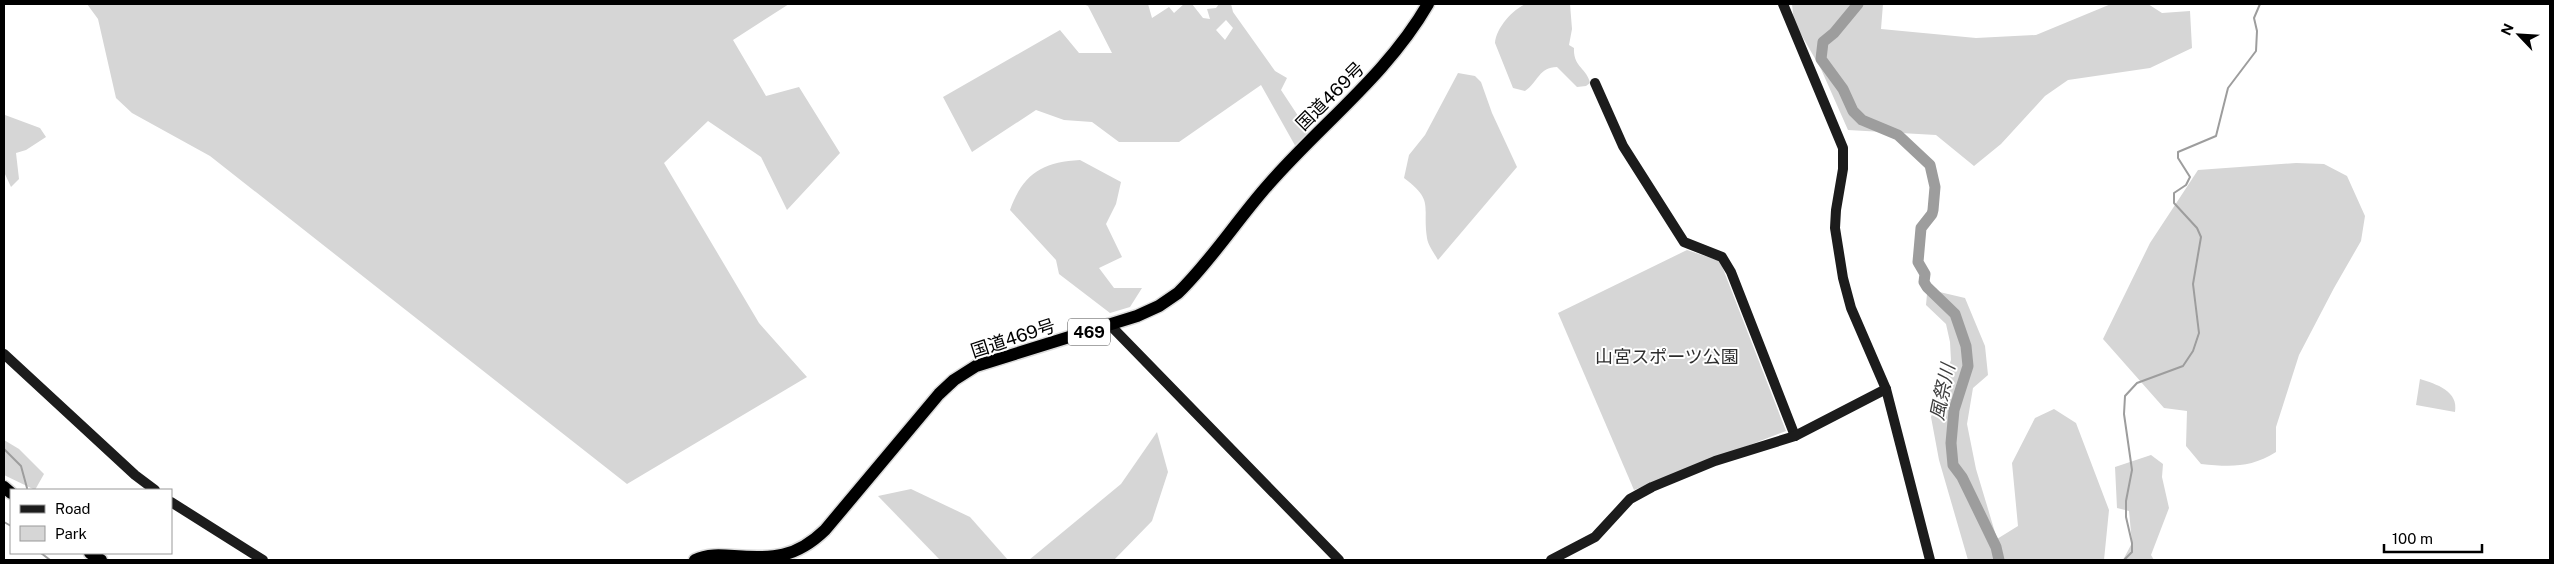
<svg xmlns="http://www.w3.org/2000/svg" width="2554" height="564" viewBox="0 0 2554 564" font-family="'Public Sans','Noto Sans JP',sans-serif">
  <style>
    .green { fill: #d6d6d6; fill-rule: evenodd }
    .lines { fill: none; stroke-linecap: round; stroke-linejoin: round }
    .stream { stroke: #9d9d9d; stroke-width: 2 }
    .river { stroke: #9d9d9d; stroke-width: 11 }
    .highway-casing { stroke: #dbdbdb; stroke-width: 15 }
    .secondary { stroke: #1c1c1c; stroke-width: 10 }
    .highway { stroke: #000; stroke-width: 12 }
    .labels { text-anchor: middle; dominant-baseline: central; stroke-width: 4; stroke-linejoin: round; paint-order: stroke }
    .shield { fill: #fff; stroke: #4c4c4c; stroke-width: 1 }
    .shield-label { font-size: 16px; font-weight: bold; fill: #000 }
    .street-label { font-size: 18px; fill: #000; stroke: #fff }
    .park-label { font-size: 18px; fill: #2d2d2d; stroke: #fff }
    .water-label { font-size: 19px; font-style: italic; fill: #3e3e3e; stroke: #fff }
  </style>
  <rect width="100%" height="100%" fill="#fff"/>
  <g class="green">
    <path d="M 87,4 L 789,4 L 733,40 L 766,96 L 799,87 L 840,153 L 787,210 L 761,157 L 708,121 L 664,163 L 759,323 L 807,377 L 627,484 L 210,156 L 132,113 L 116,98 L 98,19 Z"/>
    <path d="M 1083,4 L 1148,4 L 1152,18 L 1169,7 L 1174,13 L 1184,4 L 1192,4 L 1203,18 L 1210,19 L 1207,9 L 1216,8 L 1219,4 L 1231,4 L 1233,12 L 1275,71 L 1287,78 L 1281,90 L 1310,134 L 1297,149 L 1261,85 L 1179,142 L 1119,142 L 1092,122 L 1064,120 L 1036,110 L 972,152 L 943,97 L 1060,30 L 1079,53 L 1112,53 L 1088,6 ZM 1226,20 L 1233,28 L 1225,40 L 1216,30 Z"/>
    <path d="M 1526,4 L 1570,4 L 1572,29 L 1569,45 L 1574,48 C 1573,67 1587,68 1590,83 L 1586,86 L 1577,87 L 1557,67 C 1539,67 1538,82 1525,91 L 1513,88 L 1495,43 C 1496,28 1513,9 1526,4 Z"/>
    <path d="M 1792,4 L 1883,4 L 1881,29 L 1976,38 L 2036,35 L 2111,4 L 2148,4 L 2162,13 L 2190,11 L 2192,48 L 2150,68 L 2068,80 L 2045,96 L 2001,144 L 1974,166 L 1936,135 L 1848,130 L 1821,69 L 1794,22 Z"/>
    <path d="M 1458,73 L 1475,76 L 1481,82 L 1492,113 L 1517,167 L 1438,260 C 1434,253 1428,245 1427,238 C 1422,206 1435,201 1404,178 L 1409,155 L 1425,135 Z"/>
    <path d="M 5,115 L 40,128 L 46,137 L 26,150 L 16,153 L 19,179 L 11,187 L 4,172 Z"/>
    <path d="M 1080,160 L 1121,182 L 1116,204 L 1106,224 L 1122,257 L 1099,268 L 1114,288 L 1142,288 L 1130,307 L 1110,313 L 1059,274 L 1056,260 L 1010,210 C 1023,174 1042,162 1080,160 Z"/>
    <path d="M 2296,163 L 2324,164 L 2347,176 L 2365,216 L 2361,241 L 2334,288 L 2299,355 L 2276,427 L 2276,452 C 2250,468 2231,467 2201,464 L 2186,446 L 2187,411 L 2164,408 L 2103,339 L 2150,243 L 2198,170 Z"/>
    <path d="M 1687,250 L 1720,261 L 1786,431 L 1634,490 L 1558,313 Z"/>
    <path d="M 1931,290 L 1965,298 L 1985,346 L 1988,375 L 1973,388 L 1967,424 L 1976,469 L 1997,539 L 2018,526 L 2012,463 L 2035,418 L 2054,409 L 2076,423 L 2109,510 L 2104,560 L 1968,560 L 1939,460 L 1931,417 L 1951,360 L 1950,342 L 1946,324 L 1926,305 L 1927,294 Z"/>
    <path d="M 2420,379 C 2436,384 2459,391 2455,412 L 2416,405 Z"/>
    <path d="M 1157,432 L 1168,472 L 1152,521 L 1114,560 L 1029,560 L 1121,484 Z"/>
    <path d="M 4,440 L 19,449 L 44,474 L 35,490 L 4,475 Z"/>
    <path d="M 2151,455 L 2163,464 L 2162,477 L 2169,508 L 2151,555 L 2154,560 L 2123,560 L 2132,543 L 2129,511 L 2117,508 L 2115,467 Z"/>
    <path d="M 911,489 L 970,517 L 1008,560 L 940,560 L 878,496 Z"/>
  </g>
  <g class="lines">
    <g class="stream">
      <path d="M 4,449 L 21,466 L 27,488"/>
      <path d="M 4,522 L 11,526"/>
      <path d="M 41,553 L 50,560"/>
      <path d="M 2124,560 L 2132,552 L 2132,543 L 2126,517 L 2126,501 L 2132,470 L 2124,414 L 2125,396 L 2137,383 L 2183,366 L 2193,351 L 2199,333 L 2193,284 L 2201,237 L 2197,228 L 2174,203 L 2174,193 L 2186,185 L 2190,177 L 2178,158 L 2178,152 L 2216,136 L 2228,88 L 2256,51 L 2257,31 L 2254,18 L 2260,4"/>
    </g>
    <path class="river" d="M 1858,4 L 1834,33 L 1823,42 L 1821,59 L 1843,89 L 1853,111 L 1862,120 L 1898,135 L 1930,165 L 1935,187 L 1933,210 L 1932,214 L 1921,228 L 1918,262 L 1925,274 L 1924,282 L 1927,287 L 1955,314 L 1966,346 L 1968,366 L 1954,410 L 1951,443 L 1953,465 L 1962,477 L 1996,547 L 1999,560"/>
    <g class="highway-casing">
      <g id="highway">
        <path d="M 4,487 L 11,493"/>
        <path d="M 90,553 L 101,560"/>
        <path d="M 695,560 C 707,554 721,555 734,556 C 773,559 796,558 825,530 L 939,394 L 954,380 L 976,366 L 1137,316 L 1159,306 L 1178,293 C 1211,261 1237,220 1268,185 C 1321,124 1387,75 1428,4"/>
      </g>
    </g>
    <g class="secondary">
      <path d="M 1783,4 L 1843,148 L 1843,169 L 1836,210 L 1835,228 L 1843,278 L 1851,308 L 1886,389 L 1930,560"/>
      <path d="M 1595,83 L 1623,146 L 1684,242 L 1722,257 L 1731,272 L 1795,436"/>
      <path d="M 1111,326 L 1339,560"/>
      <path d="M 4,354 L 135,475 L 155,490"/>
      <path d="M 171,502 L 263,560"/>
      <path d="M 1551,560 L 1595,537 L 1630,499 L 1652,487 L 1715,461 L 1795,436 L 1886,389"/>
    </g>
    <use href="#highway" class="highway"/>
  </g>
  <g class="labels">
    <rect class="shield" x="1068" y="318.5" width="42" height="27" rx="4"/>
    <g class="shield-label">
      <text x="1089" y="332">469</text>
    </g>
    <g class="street-label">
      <text transform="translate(1330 96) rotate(-45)">国道469号</text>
      <text transform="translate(1013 338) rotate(-18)">国道469号</text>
    </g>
    <g class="park-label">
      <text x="1667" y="356">山宮スポーツ公園</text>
    </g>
    <g class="water-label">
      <text transform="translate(1942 392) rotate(-78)">風祭川</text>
    </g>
  </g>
  <rect width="2554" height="564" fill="none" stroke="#000000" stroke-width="10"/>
  <rect x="10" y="489" width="162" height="65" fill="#ffffff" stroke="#999999"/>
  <rect x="20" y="505" width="25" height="8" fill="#1c1c1c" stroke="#999999"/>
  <text x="55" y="514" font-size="15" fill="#000000">Road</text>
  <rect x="20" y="526" width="25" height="15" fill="#d6d6d6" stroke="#999999"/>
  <text x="55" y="539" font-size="15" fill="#000000">Park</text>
  <g transform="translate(2519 35) rotate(295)" stroke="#ffffff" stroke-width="4" paint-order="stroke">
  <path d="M0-4L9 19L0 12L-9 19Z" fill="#000000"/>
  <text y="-8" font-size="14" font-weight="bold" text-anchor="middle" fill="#000000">N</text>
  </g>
  <path d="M2384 544v8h98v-8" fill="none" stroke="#000000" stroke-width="2.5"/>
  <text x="2392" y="544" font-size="15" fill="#000000" stroke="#ffffff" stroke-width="4" paint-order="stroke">100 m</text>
</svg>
